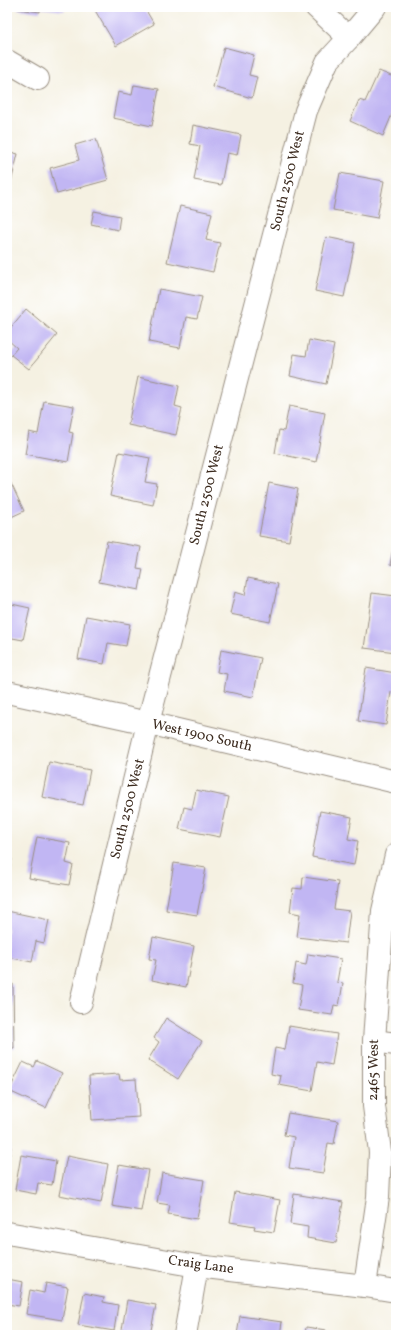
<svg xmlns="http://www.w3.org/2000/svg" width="403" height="1342" viewBox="0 0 403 1342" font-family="Vollkorn,serif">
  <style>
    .building { fill: #c1b6f3 }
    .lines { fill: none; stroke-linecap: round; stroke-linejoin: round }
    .street-casing { stroke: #988e80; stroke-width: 24 }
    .secondary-casing { stroke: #988e80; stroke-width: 24 }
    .street { stroke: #fff; stroke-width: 22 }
    .secondary { stroke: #fff; stroke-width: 22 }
    .labels { text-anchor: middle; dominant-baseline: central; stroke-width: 4; stroke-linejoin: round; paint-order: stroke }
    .street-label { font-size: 14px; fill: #3b2a1e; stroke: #fff }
  </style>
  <rect width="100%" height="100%" fill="#fff"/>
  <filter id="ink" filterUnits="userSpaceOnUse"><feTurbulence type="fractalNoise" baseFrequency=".025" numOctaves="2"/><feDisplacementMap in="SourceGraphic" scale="8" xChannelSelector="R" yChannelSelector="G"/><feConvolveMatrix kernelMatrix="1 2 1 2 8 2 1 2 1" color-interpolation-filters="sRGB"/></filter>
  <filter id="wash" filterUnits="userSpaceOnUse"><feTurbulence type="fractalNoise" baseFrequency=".012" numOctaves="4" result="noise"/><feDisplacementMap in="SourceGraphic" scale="16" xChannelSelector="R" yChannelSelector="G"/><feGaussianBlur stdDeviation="0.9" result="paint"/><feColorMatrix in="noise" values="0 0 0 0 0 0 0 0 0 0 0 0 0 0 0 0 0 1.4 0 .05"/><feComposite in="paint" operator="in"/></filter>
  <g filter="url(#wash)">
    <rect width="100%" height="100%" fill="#f5f1e2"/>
    <g id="blocks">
      <g class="building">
        <path d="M 18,7 L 65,7 L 64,11 L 40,8 L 40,12 L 18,9 Z"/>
        <path d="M 93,7 L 133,7 L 136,12 L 144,7 L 154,24 L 116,46 Z"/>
        <path d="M 224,47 L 254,55 L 249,75 L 257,77 L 252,98 L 213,87 Z"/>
        <path d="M 379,71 L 396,78 L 396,105 L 383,136 L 350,121 L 359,100 L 365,102 Z"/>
        <path d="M 134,85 L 159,89 L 152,126 L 113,118 L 118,92 L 132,95 Z"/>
        <path d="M 193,125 L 241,135 L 237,155 L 227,153 L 221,185 L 194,180 L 200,146 L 190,144 Z"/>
        <path d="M 96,139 L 108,180 L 57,194 L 50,168 L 79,160 L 75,145 Z"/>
        <path d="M 7,151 L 18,154 L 11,182 L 7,181 Z"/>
        <path d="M 340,173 L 384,181 L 377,218 L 333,210 Z"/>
        <path d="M 180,206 L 212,213 L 206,240 L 220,243 L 213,272 L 167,262 Z"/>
        <path d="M 94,211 L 120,216 L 118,230 L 91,224 Z"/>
        <path d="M 326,237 L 355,243 L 344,297 L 315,291 Z"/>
        <path d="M 159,289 L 202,297 L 197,319 L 186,317 L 180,348 L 149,342 Z"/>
        <path d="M 26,309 L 57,335 L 29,369 L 11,355 L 17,348 L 7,339 L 7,332 Z"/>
        <path d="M 309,340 L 334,345 L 326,384 L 290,376 L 294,354 L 306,356 Z"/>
        <path d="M 138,377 L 179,386 L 175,406 L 182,408 L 176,435 L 128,425 Z"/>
        <path d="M 44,401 L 74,406 L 69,432 L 73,433 L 68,462 L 25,454 L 29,432 L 38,434 Z"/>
        <path d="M 289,406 L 325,413 L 316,462 L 275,453 L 279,430 L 284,431 Z"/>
        <path d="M 119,452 L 150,458 L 145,482 L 157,484 L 153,505 L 110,496 Z"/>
        <path d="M 7,475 L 24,511 L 7,519 Z"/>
        <path d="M 269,483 L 298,489 L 289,541 L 259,536 Z"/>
        <path d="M 395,537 L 396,537 L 396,566 L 390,565 Z"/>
        <path d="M 107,541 L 141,547 L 137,568 L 143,569 L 139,590 L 99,582 Z"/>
        <path d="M 248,578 L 278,584 L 270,622 L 230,614 L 235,592 L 245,595 Z"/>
        <path d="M 372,593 L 396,596 L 396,652 L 364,648 Z"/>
        <path d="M 7,603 L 30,608 L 23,640 L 7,637 Z"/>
        <path d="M 86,616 L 130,624 L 126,646 L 108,643 L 104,664 L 78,659 Z"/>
        <path d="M 221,650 L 261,658 L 253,697 L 224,691 L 227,674 L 217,672 Z"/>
        <path d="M 366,668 L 396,673 L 396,693 L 391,692 L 386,725 L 358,721 Z"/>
        <path d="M 49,762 L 90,770 L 83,805 L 42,797 Z"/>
        <path d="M 196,790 L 229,797 L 220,837 L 179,829 L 184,807 L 192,809 Z"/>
        <path d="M 320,811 L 352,817 L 348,839 L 358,841 L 354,865 L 312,857 Z"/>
        <path d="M 37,837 L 70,843 L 66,863 L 73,865 L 69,885 L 29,878 Z"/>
        <path d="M 7,858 L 12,859 L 8,878 L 7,878 Z"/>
        <path d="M 174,863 L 206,868 L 197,915 L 166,910 Z"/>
        <path d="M 303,877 L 338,882 L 334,909 L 350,911 L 346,943 L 297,937 L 300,914 L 290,912 L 293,888 L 302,889 Z"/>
        <path d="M 7,911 L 49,920 L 44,943 L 36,941 L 32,962 L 7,957 Z"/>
        <path d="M 153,937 L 194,946 L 186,987 L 152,980 L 156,960 L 149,959 Z"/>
        <path d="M 308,954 L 341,959 L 337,982 L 343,983 L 339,1006 L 334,1005 L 332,1015 L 298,1010 L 302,985 L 293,983 L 296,963 L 306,965 Z"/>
        <path d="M 7,984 L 13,984 L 14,1048 L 7,1048 Z"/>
        <path d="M 166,1018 L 202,1041 L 178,1079 L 148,1060 L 159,1042 L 154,1038 Z"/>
        <path d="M 289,1026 L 337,1034 L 332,1065 L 317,1062 L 312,1091 L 279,1085 L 281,1076 L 271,1074 L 275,1048 L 285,1050 Z"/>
        <path d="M 37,1061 L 62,1073 L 46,1108 L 9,1091 L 23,1062 L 34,1067 Z"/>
        <path d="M 119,1074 L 120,1080 L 136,1079 L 139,1117 L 92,1120 L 89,1076 Z"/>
        <path d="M 288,1113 L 338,1121 L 334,1144 L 328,1143 L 323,1173 L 289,1168 L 294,1137 L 284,1135 Z"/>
        <path d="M 7,1147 L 11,1147 L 8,1164 L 7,1164 Z"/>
        <path d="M 21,1155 L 56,1161 L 52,1185 L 38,1183 L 36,1194 L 15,1190 Z"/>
        <path d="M 67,1156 L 108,1164 L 101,1203 L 59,1195 Z"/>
        <path d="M 119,1165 L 148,1170 L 141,1211 L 112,1206 Z"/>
        <path d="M 162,1173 L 204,1180 L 197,1219 L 168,1214 L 170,1205 L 157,1203 Z"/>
        <path d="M 235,1192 L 280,1200 L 274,1232 L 254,1229 L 255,1226 L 230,1222 Z"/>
        <path d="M 294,1194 L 343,1202 L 336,1243 L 307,1238 L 308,1227 L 290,1224 Z"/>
        <path d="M 7,1279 L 23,1282 L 19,1306 L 7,1304 Z"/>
        <path d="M 46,1283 L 68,1287 L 62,1320 L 26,1314 L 30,1290 L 44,1293 Z"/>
        <path d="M 84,1293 L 104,1297 L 103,1302 L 118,1305 L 114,1331 L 78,1325 Z"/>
        <path d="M 127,1300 L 156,1305 L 150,1335 L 121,1335 Z"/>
        <path d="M 240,1316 L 282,1322 L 280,1335 L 237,1335 Z"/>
        <path d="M 306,1327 L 326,1330 L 325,1335 L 305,1335 Z"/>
      </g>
    </g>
  </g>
  <g filter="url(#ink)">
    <use href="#blocks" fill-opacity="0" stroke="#988e80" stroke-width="1"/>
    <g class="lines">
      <g class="street-casing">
        <g id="street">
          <path d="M 7,61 L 38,79"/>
          <path d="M 7,692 L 148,723 L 396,782"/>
          <path d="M 81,1002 L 148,723 L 306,111 L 327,62 L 349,38"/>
          <path d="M 374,1041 L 396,1044"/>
          <path d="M 7,1233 L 197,1266 L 365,1286 L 396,1291"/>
          <path d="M 365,1286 L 378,1197 L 380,1152 L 374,1106 L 374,1041 L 383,911 L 396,855"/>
          <path d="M 185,1335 L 197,1266"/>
        </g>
      </g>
      <g class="secondary-casing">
        <path id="secondary" d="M 316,7 L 349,38 L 375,7"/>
      </g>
      <use href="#street" class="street"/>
      <use href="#secondary" class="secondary"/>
    </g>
  </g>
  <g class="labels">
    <g class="street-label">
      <text transform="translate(288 181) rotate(-76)">South 2500 West</text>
      <text transform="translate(207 495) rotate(-76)">South 2500 West</text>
      <text transform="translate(202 736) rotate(13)">West 1900 South</text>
      <text transform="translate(128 809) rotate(-76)">South 2500 West</text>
      <text transform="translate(374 1070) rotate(-89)">2465 West</text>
      <text transform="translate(201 1265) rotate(8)">Craig Lane</text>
    </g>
  </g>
  <rect width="403" height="1342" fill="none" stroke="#fff" stroke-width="24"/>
</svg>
